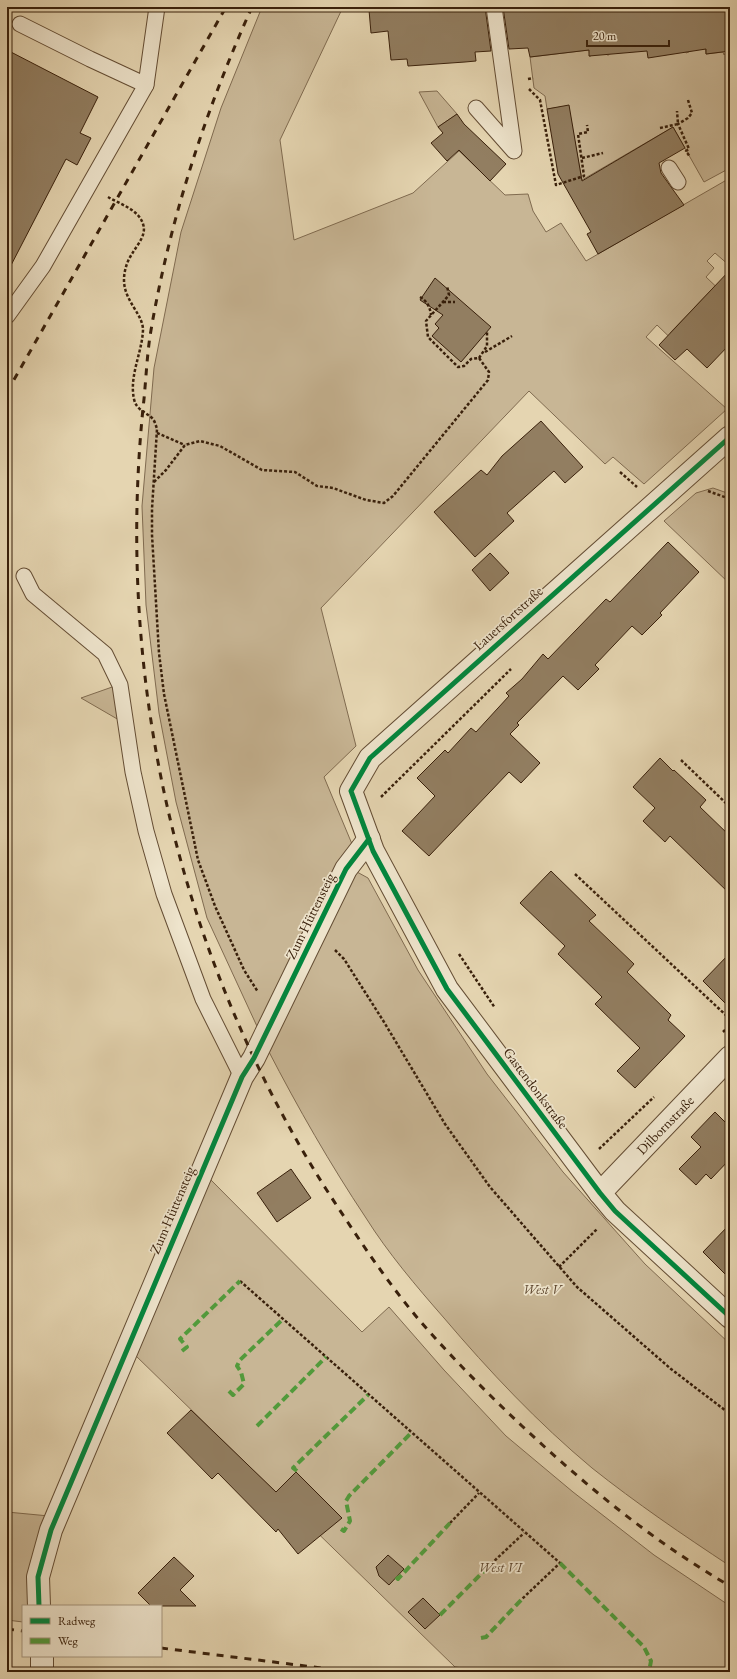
<svg xmlns="http://www.w3.org/2000/svg" width="737" height="1679" viewBox="0 0 737 1679" font-family="'EB Garamond',serif">
  <style>
    .green { fill: #c8b695; stroke: #806b50 }
    .building { fill: #927e61; stroke: #39200b }
    .lines { fill: none; stroke-linecap: round; stroke-linejoin: round }
    .service-casing { stroke: #644d34; stroke-width: 17 }
    .minor-casing { stroke: #644d34; stroke-width: 24 }
    .path { stroke: #39200b; stroke-width: 2.5; stroke-dasharray: 3 2; stroke-linecap: butt }
    .service { stroke: #eee4cc; stroke-width: 15 }
    .minor { stroke: #eee4cc; stroke-width: 22 }
    .rail { stroke: #39200b; stroke-width: 3; stroke-dasharray: 7 7; stroke-linecap: butt }
    .quiet { stroke: #529a3b; stroke-width: 4; stroke-dasharray: 8 4; stroke-linecap: butt }
    .cycleway-casing { stroke: #eee4cc; stroke-width: 8 }
    .cycleway { stroke: #00873e; stroke-width: 5 }
    .labels { text-anchor: middle; dominant-baseline: central; stroke-width: 3.5; stroke-linejoin: round; paint-order: stroke }
    .street-label { font-size: 14px; fill: #39200b; stroke: #eee4cc }
    .park-label { font-size: 14px; font-style: italic; fill: #5d462e; stroke: #eee4cc }
  </style>
  <rect width="100%" height="100%" fill="#e5d5b1"/>
  <filter id="stains"><feTurbulence type="fractalNoise" baseFrequency=".005" numOctaves="4"/><feColorMatrix values="0 0 0 0 .2 0 0 0 0 .09 0 0 0 0 .02 0 0 0 .5 -.17"/></filter>
  <radialGradient id="worn" r=".72"><stop offset=".6" stop-color="#630" stop-opacity="0"/><stop offset="1" stop-color="#630" stop-opacity=".3"/></radialGradient>
  <g class="green">
    <path d="M 262,7 L 343,7 L 280,140 L 294,240 L 413,193 L 459,151 L 505,195 L 528,194 L 533,211 L 546,232 L 561,223 L 586,261 L 730,178 L 730,266 L 715,253 L 707,261 L 714,268 L 706,277 L 726,296 L 712,289 L 670,333 L 684,351 L 657,325 L 646,337 L 727,409 L 644,484 L 613,457 L 605,464 L 529,391 L 321,608 L 356,746 L 324,777 L 352,844 L 261,1035 L 207,918 L 176,802 L 159,713 L 146,605 L 142,506 L 154,368 L 181,232 L 221,108 Z"/>
    <path d="M 645,46 L 665,55 L 685,50 L 686,53 L 689,52 L 688,49 L 705,47 L 706,54 L 723,52 L 724,55 L 726,52 L 730,51 L 730,168 L 704,182 L 673,127 L 582,180 L 568,106 L 547,109 L 545,96 L 534,88 L 530,57 L 589,50 L 590,57 L 590,53 L 606,51 L 607,55 L 609,55 L 609,52 Z"/>
    <path d="M 437,91 L 457,114 L 438,127 L 419,92 Z"/>
    <path d="M 713,488 L 730,494 L 730,584 L 664,521 L 696,493 Z"/>
    <path d="M 115,686 L 119,720 L 81,698 Z"/>
    <path d="M 357,872 L 368,878 L 418,970 L 487,1074 L 563,1172 L 645,1264 L 730,1344 L 730,1566 C 683,1535 636,1503 592,1468 C 538,1423 489,1371 444,1318 C 416,1286 388,1253 366,1218 C 330,1164 298,1108 268,1050 L 347,880 Z"/>
    <path d="M 209,1178 L 362,1332 L 389,1307 L 444,1370 L 506,1436 L 573,1492 L 654,1555 L 730,1606 L 730,1672 L 495,1672 L 455,1667 L 134,1354 Z"/>
    <path d="M 7,1512 L 49,1516 L 35,1606 L 23,1606 L 23,1622 L 7,1620 Z"/>
  </g>
  <g class="building">
    <path d="M 397,7 L 485,7 L 491,51 L 475,52 L 476,61 L 465,62 L 408,66 L 407,59 L 391,60 L 388,31 L 371,33 L 369,10 Z"/>
    <path d="M 503,7 L 730,7 L 730,51 L 706,54 L 706,49 L 648,58 L 647,51 L 589,56 L 589,50 L 530,57 L 528,48 L 509,49 Z"/>
    <path d="M 7,50 L 98,97 L 80,133 L 91,138 L 77,165 L 66,159 L 7,273 Z"/>
    <path d="M 569,105 L 582,181 L 673,127 L 685,148 L 659,163 L 661,173 L 684,205 L 598,254 L 587,234 L 591,232 L 558,174 L 547,109 Z"/>
    <path d="M 457,114 L 464,124 L 506,164 L 490,181 L 459,150 L 447,161 L 431,143 L 443,133 L 438,127 Z"/>
    <path d="M 730,270 L 730,344 L 707,368 L 687,349 L 675,360 L 659,345 Z"/>
    <path d="M 435,278 L 491,327 L 461,362 L 432,336 L 439,328 L 435,324 L 443,315 L 420,300 Z"/>
    <path d="M 541,421 L 583,467 L 565,483 L 554,471 L 507,513 L 514,521 L 475,557 L 434,512 L 481,470 L 487,475 L 502,456 Z"/>
    <path d="M 668,542 L 699,572 L 660,613 L 662,615 L 642,635 L 632,626 L 595,665 L 599,669 L 578,690 L 563,676 L 517,723 L 519,725 L 510,734 L 540,763 L 521,783 L 509,772 L 429,856 L 402,831 L 435,796 L 417,778 L 445,750 L 448,753 L 471,728 L 476,732 L 509,696 L 506,693 L 522,679 L 543,654 L 548,659 L 606,599 L 610,602 Z"/>
    <path d="M 490,553 L 509,573 L 490,591 L 472,570 Z"/>
    <path d="M 660,758 L 673,771 L 674,770 L 706,800 L 700,807 L 730,836 L 730,894 L 670,836 L 665,842 L 643,821 L 655,808 L 633,787 Z"/>
    <path d="M 551,871 L 596,915 L 589,921 L 634,964 L 627,972 L 671,1015 L 668,1020 L 685,1036 L 635,1088 L 617,1071 L 640,1048 L 595,1004 L 602,997 L 558,954 L 565,946 L 520,903 Z"/>
    <path d="M 730,953 L 730,1008 L 703,981 Z"/>
    <path d="M 715,1112 L 730,1127 L 730,1159 L 711,1179 L 706,1174 L 696,1185 L 679,1169 L 701,1147 L 691,1137 Z"/>
    <path d="M 291,1169 L 311,1198 L 277,1222 L 257,1193 Z"/>
    <path d="M 730,1224 L 730,1279 L 703,1252 Z"/>
    <path d="M 191,1410 L 276,1492 L 296,1472 L 342,1518 L 298,1554 L 278,1529 L 276,1532 L 218,1473 L 212,1479 L 167,1433 Z"/>
    <path d="M 388,1555 L 404,1569 L 389,1585 L 379,1576 L 376,1567 Z"/>
    <path d="M 174,1557 L 194,1576 L 180,1590 L 196,1606 L 151,1606 L 138,1593 Z"/>
    <path d="M 423,1598 L 440,1615 L 425,1629 L 408,1612 Z"/>
  </g>
  <g class="lines">
    <g class="service-casing">
      <g id="service">
        <path d="M 20,24 L 90,59 L 146,85"/>
        <path d="M 476,108 L 514,151 L 494,7"/>
        <path d="M 669,168 L 678,182"/>
        <path d="M 7,316 L 43,266 L 146,85 L 157,7"/>
        <path d="M 24,576 L 33,594 L 105,654 L 120,685 L 133,772 L 146,831 L 164,894 L 203,999 L 242,1077"/>
      </g>
    </g>
    <g class="minor-casing">
      <g id="minor">
        <path d="M 730,437 L 370,758 L 351,791 L 373,851 L 447,989 L 600,1193 L 615,1211 L 730,1317"/>
        <path d="M 600,1193 L 730,1057"/>
        <path d="M 39,1606 L 38,1577 L 51,1530 L 242,1077 L 254,1058 L 346,869 L 369,839"/>
        <path d="M 42,1656 L 42,1672"/>
      </g>
    </g>
    <g class="path">
      <path d="M 528,79 L 533,78"/>
      <path d="M 529,89 L 540,100 L 556,185 L 584,176 L 578,134 L 588,132 L 587,125"/>
      <path d="M 688,100 L 692,113 L 688,118 L 678,124 L 689,149 L 686,151 L 690,157"/>
      <path d="M 660,128 L 678,124 L 677,111"/>
      <path d="M 582,158 L 603,153"/>
      <path d="M 108,197 C 120,204 139,210 143,224 C 147,235 137,245 132,254 C 127,261 124,271 124,280 C 124,301 143,314 143,330 C 142,353 129,376 134,399 C 136,410 146,412 152,418 C 155,421 156,426 157,429 L 152,509 L 152,535 L 159,653 L 164,694 L 198,860 L 215,906 L 244,970 L 258,992"/>
      <path d="M 420,297 C 427,301 430,307 431,315"/>
      <path d="M 443,302 L 455,302"/>
      <path d="M 485,352 L 512,336"/>
      <path d="M 479,358 L 487,346 L 487,332"/>
      <path d="M 157,433 L 185,445"/>
      <path d="M 620,472 L 637,487"/>
      <path d="M 154,482 L 166,470 L 185,445 L 200,441 L 220,446 L 262,470 L 295,472 L 317,486 L 333,488 L 366,500 L 384,503 L 393,496 L 488,380 L 489,372 L 479,358 L 471,359 L 464,366 L 458,367 L 428,337 L 426,321 L 449,295 L 447,286"/>
      <path d="M 708,491 L 730,499"/>
      <path d="M 681,760 L 730,807"/>
      <path d="M 381,797 L 511,669"/>
      <path d="M 575,874 L 730,1019"/>
      <path d="M 335,950 L 344,959 L 384,1022 L 445,1124 L 490,1187 L 577,1287 L 671,1369 L 730,1414"/>
      <path d="M 459,954 L 495,1008"/>
      <path d="M 723,1032 L 730,1025"/>
      <path d="M 599,1149 L 654,1097"/>
      <path d="M 559,1267 L 597,1229"/>
      <path d="M 240,1281 L 560,1563 L 522,1599"/>
      <path d="M 450,1523 L 479,1493"/>
      <path d="M 491,1564 L 524,1533"/>
    </g>
    <use href="#service" class="service"/>
    <use href="#minor" class="minor"/>
    <g class="rail">
      <path d="M 252,7 C 205,111 169,222 150,336 C 147,357 146,378 144,399 C 114,675 177,954 326,1189 C 354,1232 382,1275 415,1315 C 448,1354 485,1391 522,1426 C 586,1486 654,1542 730,1586"/>
      <path d="M 7,392 L 226,7"/>
      <path d="M 7,1629 L 23,1631"/>
      <path d="M 161,1648 L 354,1672"/>
    </g>
    <g class="quiet">
      <path d="M 182,1351 L 187,1347 L 180,1339 L 240,1281"/>
      <path d="M 229,1391 L 233,1395 L 244,1384 L 241,1372 L 237,1366 L 240,1360 L 283,1319"/>
      <path d="M 257,1426 L 326,1357"/>
      <path d="M 297,1471 L 293,1468 L 368,1395"/>
      <path d="M 341,1529 L 344,1531 L 350,1521 L 346,1501 L 349,1496 L 411,1433"/>
      <path d="M 560,1563 L 644,1647 L 651,1661 L 649,1672"/>
      <path d="M 396,1577 L 398,1579 L 450,1523"/>
      <path d="M 440,1615 L 491,1564"/>
      <path d="M 481,1638 L 486,1637 L 522,1599"/>
    </g>
    <g class="cycleway-casing">
      <g id="cycleway">
        <path d="M 730,437 L 370,758 L 351,791 L 373,851 L 447,989 L 600,1193 L 615,1211 L 730,1317"/>
        <path d="M 39,1606 L 38,1577 L 51,1530 L 242,1077 L 254,1058 L 346,869 L 369,839"/>
      </g>
    </g>
    <use href="#cycleway" class="cycleway"/>
  </g>
  <g class="labels">
    <g class="street-label">
      <text transform="translate(508 618) rotate(-42)">Lauersfortstraße</text>
      <text transform="translate(310 916) rotate(-64)">Zum Hüttensteig</text>
      <text transform="translate(536 1088) rotate(53)">Gastendonkstraße</text>
      <text transform="translate(665 1125) rotate(-46)">Dilbornstraße</text>
      <text transform="translate(172 1210) rotate(-67)">Zum Hüttensteig</text>
    </g>
    <g class="park-label">
      <text x="542" y="1289">West V</text>
      <text x="500" y="1567">West VI</text>
    </g>
  </g>
  <rect width="737" height="1679" fill="none" stroke="#e5d5b1" stroke-width="24"/>
  <rect x="8" y="8" width="721" height="1663" fill="none" stroke="#39200b" stroke-width="2"/>
  <rect x="12" y="12" width="713" height="1655" fill="none" stroke="#39200b"/>
  <rect x="22" y="1605" width="140" height="52" fill="#eee4cc" stroke="#a6967f"/>
  <rect x="30" y="1618" width="20" height="6" fill="#00873e" stroke="#a6967f"/>
  <text x="58" y="1625" font-size="12" fill="#39200b">Radweg</text>
  <rect x="30" y="1638" width="20" height="6" fill="#529a3b" stroke="#a6967f"/>
  <text x="58" y="1645" font-size="12" fill="#39200b">Weg</text>
  <path d="M587 40v6h82v-6" fill="none" stroke="#39200b" stroke-width="2"/>
  <text x="593" y="40" font-size="12" fill="#39200b" stroke="#eee4cc" stroke-width="3" paint-order="stroke">20 m</text>
  <rect width="100%" height="100%" filter="url(#stains)"/>
  <rect width="100%" height="100%" fill="url(#worn)"/>
</svg>
